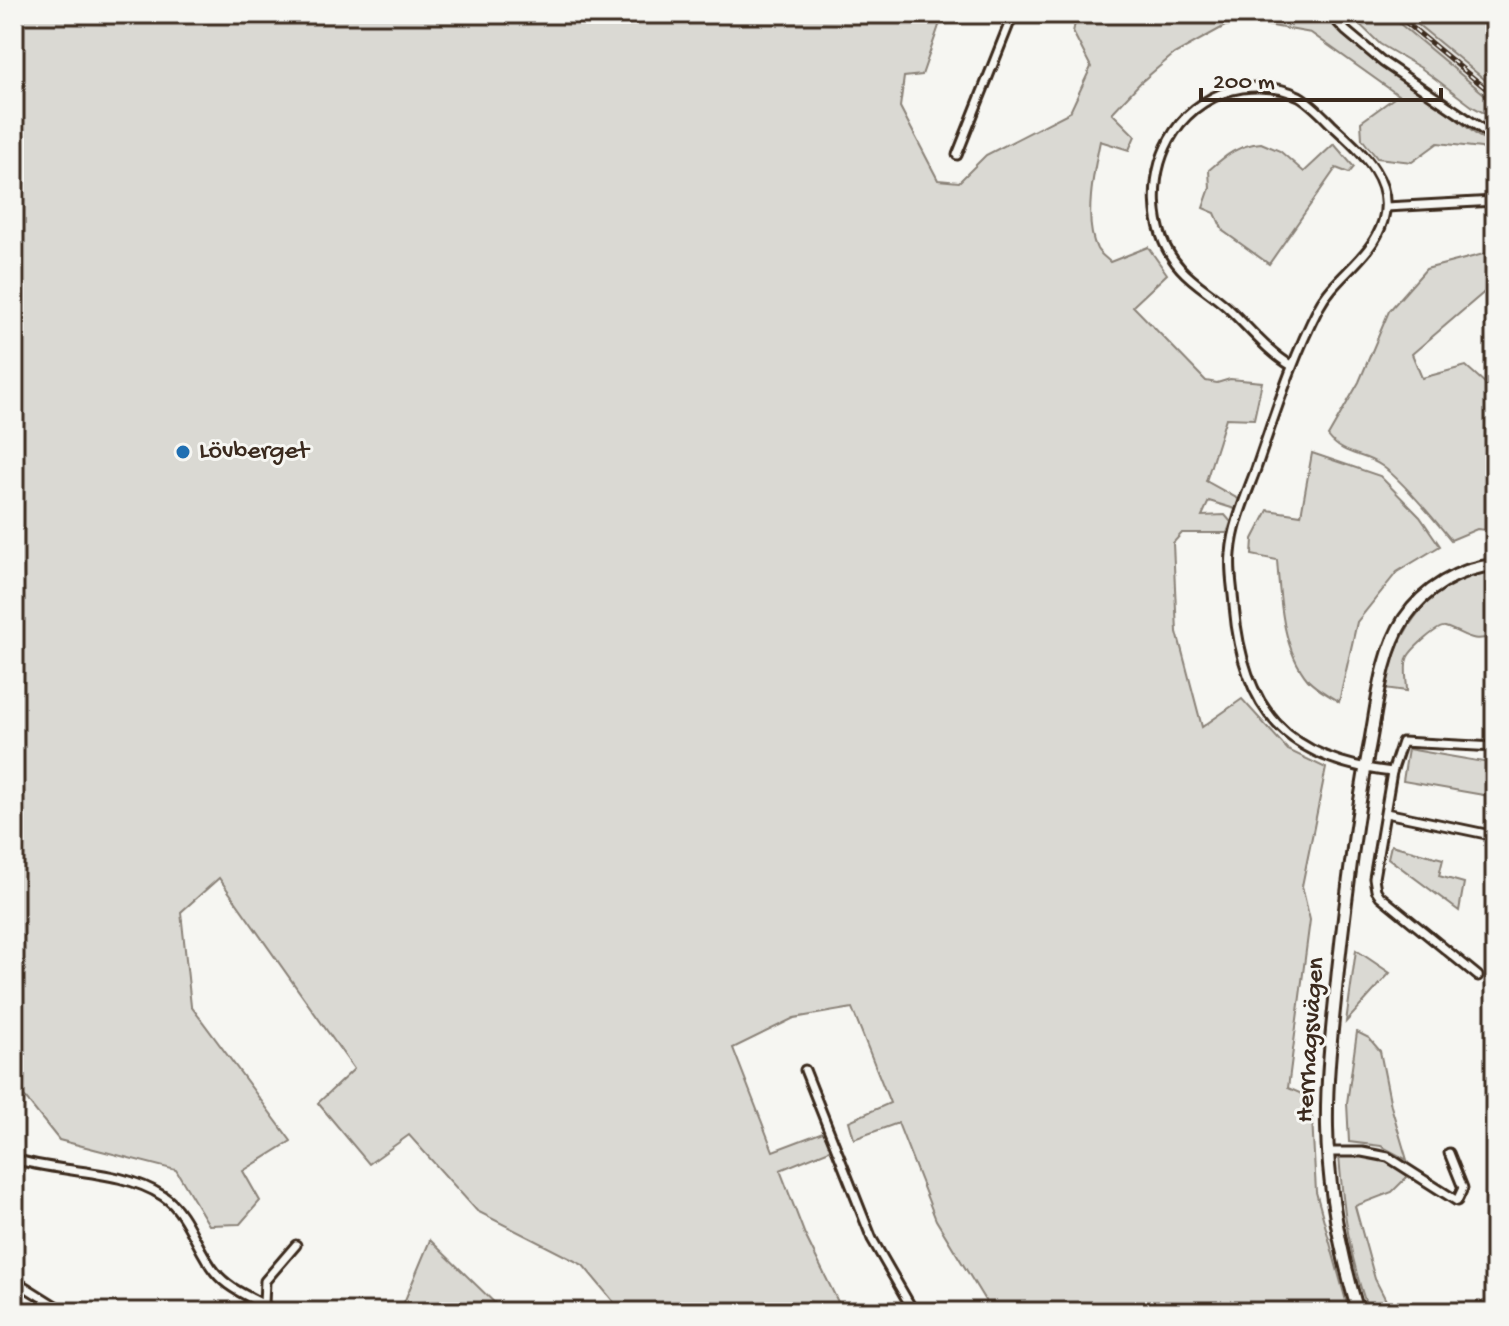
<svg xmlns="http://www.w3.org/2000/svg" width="1509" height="1326" viewBox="0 0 1509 1326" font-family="'Gochi Hand',sans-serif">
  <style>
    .built { fill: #e8e7e2 }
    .green { fill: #dad9d3; stroke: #8a8278; stroke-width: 2 }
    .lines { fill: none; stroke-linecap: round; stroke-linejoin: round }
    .street-casing { stroke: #3b2a1e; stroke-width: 13 }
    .secondary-casing { stroke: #3b2a1e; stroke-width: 16 }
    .street { stroke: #f6f6f2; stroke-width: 7 }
    .secondary { stroke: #f6f6f2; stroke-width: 10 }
    .rail-casing { stroke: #3b2a1e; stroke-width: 5 }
    .rail { stroke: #f6f6f2; stroke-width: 2; stroke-dasharray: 6; stroke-linecap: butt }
    .poi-dot { fill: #1f6fb2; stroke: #f6f6f2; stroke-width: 3 }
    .labels { text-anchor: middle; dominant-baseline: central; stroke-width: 6; stroke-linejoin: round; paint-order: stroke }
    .poi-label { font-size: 26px; fill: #3b2a1e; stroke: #f6f6f2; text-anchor: start }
    .street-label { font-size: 26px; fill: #3b2a1e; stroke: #f6f6f2 }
  </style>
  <rect width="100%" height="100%" fill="#f6f6f2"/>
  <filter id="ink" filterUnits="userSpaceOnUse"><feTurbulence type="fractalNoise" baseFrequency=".0125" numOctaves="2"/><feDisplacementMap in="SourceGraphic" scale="16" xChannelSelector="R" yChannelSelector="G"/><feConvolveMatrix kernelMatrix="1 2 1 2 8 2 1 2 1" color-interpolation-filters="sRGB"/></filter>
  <g filter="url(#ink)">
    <path class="built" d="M 1388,14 L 1405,14 L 1495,88 L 1495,103 Z"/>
    <g class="green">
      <path d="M 14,14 L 943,14 L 922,75 L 904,77 L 900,107 L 938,180 L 959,182 L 986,155 L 1070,112 L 1091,67 L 1073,32 L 1077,14 L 1324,14 L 1478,136 L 1495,145 L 1495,157 L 1481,148 L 1438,143 L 1412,162 L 1377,158 L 1362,139 L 1361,122 L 1398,95 L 1311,33 L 1250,22 L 1225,26 L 1174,54 L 1140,83 L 1112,113 L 1135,136 L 1129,150 L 1100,141 C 1094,170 1083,222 1097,249 C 1100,254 1106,258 1110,262 L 1148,247 L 1167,274 L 1133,306 L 1206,381 L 1217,383 L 1230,379 L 1262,382 L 1254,419 L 1226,418 L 1206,481 L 1240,500 L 1235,509 L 1209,501 L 1202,516 L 1225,515 L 1231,522 L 1227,533 L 1182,533 L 1173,543 L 1177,632 L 1202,727 L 1242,699 L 1288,750 L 1326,768 L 1302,886 L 1310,920 L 1288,1088 L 1311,1098 L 1316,1192 L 1349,1312 L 992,1312 L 936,1220 L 898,1123 L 854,1139 L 849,1121 L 890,1103 L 852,1008 L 794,1018 L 733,1048 L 773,1151 L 823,1132 L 832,1149 L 780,1170 L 805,1235 L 843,1312 L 622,1312 L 583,1265 L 477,1211 L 409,1135 L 369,1164 L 318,1103 L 354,1069 L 219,878 L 181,912 L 191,1006 L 291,1141 L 243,1171 L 260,1201 L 240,1224 L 209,1225 L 176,1170 L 59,1140 L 14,1084 Z"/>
      <path d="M 1349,14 L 1388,14 L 1495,103 L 1495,119 L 1473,107 L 1421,68 L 1380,44 Z"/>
      <path d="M 1405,14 L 1495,14 L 1495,88 Z"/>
      <path d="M 1261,143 L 1280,151 L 1304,172 L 1334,144 L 1354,167 L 1349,173 L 1336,168 L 1269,264 L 1223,231 L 1215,213 L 1203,208 L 1210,188 L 1209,170 C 1226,155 1238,145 1261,143 Z"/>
      <path d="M 1495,251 L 1495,283 L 1412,354 L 1422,378 L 1466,366 L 1495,392 L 1495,531 L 1477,529 L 1451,540 C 1434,519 1403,481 1382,466 C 1362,452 1344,457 1328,436 L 1359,382 L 1389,311 L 1426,269 Z"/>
      <path d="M 1312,453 L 1380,476 L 1420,517 L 1440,546 L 1397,572 L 1357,622 L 1339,702 C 1329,695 1316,689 1308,680 C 1282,649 1280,598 1277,560 L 1252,555 L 1253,539 L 1268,510 L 1301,515 Z"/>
      <path d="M 1495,569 L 1494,636 C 1470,644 1465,633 1445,627 C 1438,625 1409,651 1407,659 C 1404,668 1407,682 1407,691 L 1384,688 C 1399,626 1430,581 1495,569 Z"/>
      <path d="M 1408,749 L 1489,763 L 1495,760 L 1495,797 L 1403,781 Z"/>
      <path d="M 1391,845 L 1443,859 L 1439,876 L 1464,883 L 1459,911 L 1388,858 Z"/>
      <path d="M 1356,950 L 1390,973 L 1346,1022 Z"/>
      <path d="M 1357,1032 L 1369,1038 L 1380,1051 L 1391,1106 L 1407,1160 L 1381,1146 L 1349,1142 L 1347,1103 Z"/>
      <path d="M 1339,1156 C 1371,1156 1383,1156 1408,1176 L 1392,1192 L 1355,1206 L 1375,1279 L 1392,1312 L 1369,1312 C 1350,1262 1343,1208 1339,1156 Z"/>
      <path d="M 430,1240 L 504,1312 L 400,1312 Z"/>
    </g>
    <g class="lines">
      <g class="street-casing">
        <g id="street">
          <path d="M 1330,14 L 1346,31 L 1383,62 L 1495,138"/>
          <path d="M 957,155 L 1013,14"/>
          <path d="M 1386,207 L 1495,201"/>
          <path d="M 1292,366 C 1268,352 1250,329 1230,310 C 1215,295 1195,285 1181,269 C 1148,233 1148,172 1174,132 C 1189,109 1215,92 1242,88 C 1261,86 1282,87 1299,96 C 1311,103 1322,115 1332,125 C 1359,150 1395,179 1383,221 C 1372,258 1336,275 1319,307 C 1292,359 1275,414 1256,469 C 1246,496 1233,525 1231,554 C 1229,571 1233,589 1234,606 C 1243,711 1287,760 1392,772"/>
          <path d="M 1386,813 L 1486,834"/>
          <path d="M 1478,976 L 1380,896 L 1376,890 L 1374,878 L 1392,772 L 1402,742 L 1495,747"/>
          <path d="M 805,1070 L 872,1239 L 914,1312"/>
          <path d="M 1328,1152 L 1362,1152 L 1388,1157 L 1457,1201 L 1463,1188 L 1449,1153"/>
          <path d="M 14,1159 C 60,1173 122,1169 163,1196 C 188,1212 196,1249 215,1272 C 231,1292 255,1298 276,1312"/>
          <path d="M 14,1280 L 65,1312"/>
          <path d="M 221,1312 L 264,1304 L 265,1281 L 296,1245"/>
        </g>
      </g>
      <g class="secondary-casing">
        <path id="secondary" d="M 1358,1312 C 1340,1251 1328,1191 1327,1127 C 1326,1075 1333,1022 1338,970 C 1346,897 1355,825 1368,753 C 1377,710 1380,656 1404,619 C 1424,589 1459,568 1495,565"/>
      </g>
      <use href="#street" class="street"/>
      <use href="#secondary" class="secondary"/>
      <g class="rail-casing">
        <path id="rail" d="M 1396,14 L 1495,96"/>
      </g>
      <use href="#rail" class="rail"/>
    </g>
  </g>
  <circle class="poi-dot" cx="183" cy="452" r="8"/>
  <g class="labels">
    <g class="poi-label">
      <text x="199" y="452">Lövberget</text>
    </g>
    <g class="street-label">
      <text transform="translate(1312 1040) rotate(-86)">Herrhagsvägen</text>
    </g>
  </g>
  <rect width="1509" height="1326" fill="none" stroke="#f6f6f2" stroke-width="48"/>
  <rect x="24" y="24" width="1461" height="1278" fill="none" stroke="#3b2a1e" stroke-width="3" filter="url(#ink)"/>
  <path d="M1201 88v12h240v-12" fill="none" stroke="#3b2a1e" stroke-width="4"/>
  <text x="1213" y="88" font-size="24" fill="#3b2a1e" stroke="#f6f6f2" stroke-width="6" paint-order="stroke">200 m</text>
</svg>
